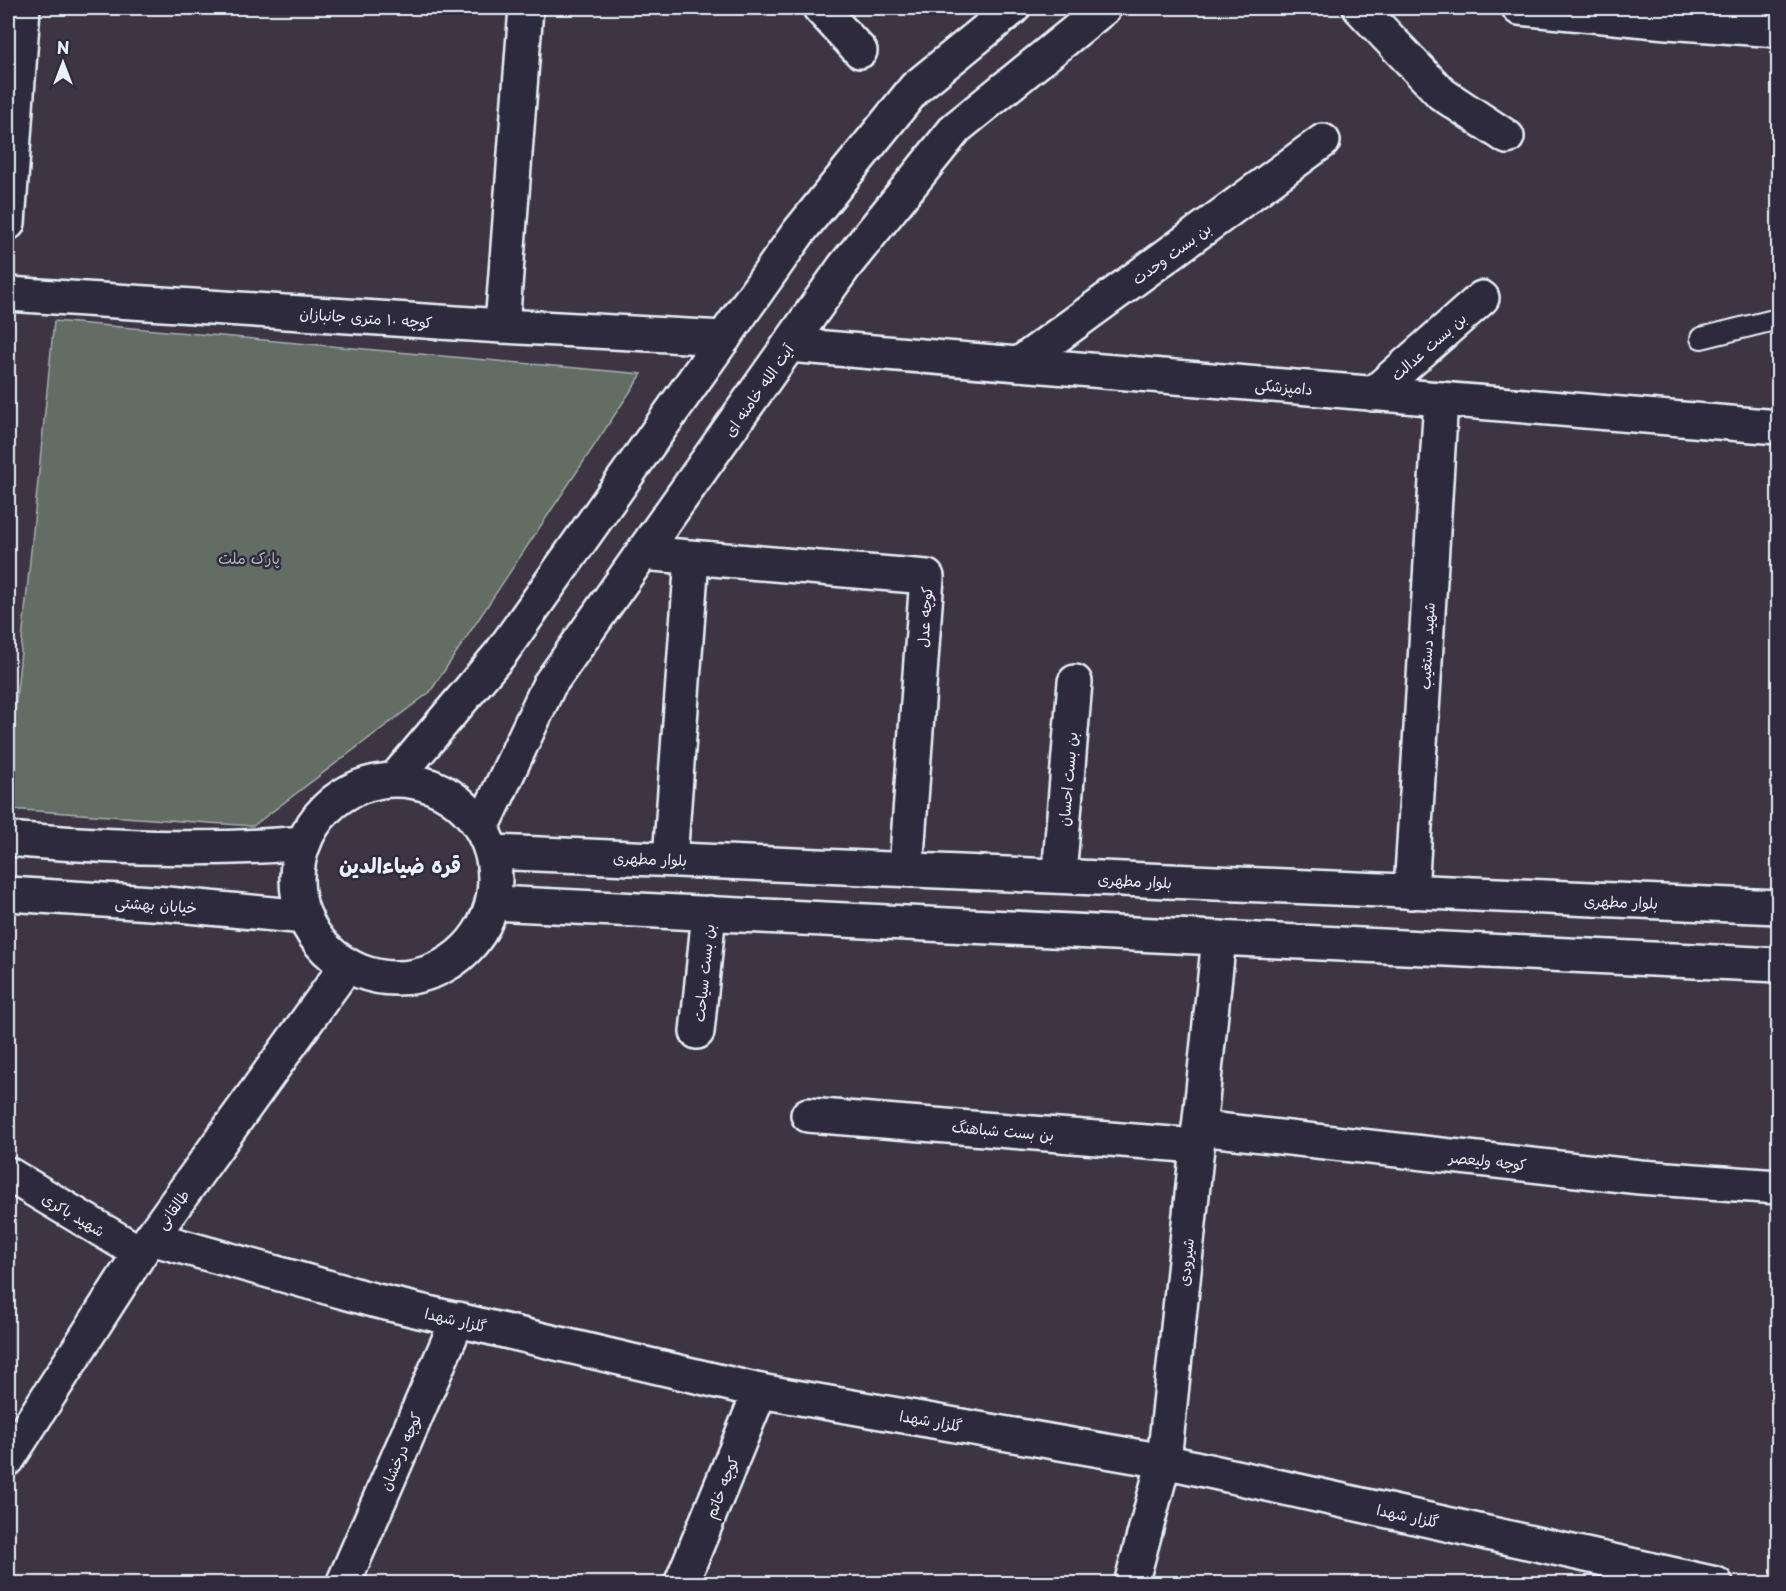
<svg xmlns="http://www.w3.org/2000/svg" width="1786" height="1591" viewBox="0 0 1786 1591" font-family="'Playpen Sans','Playpen Sans Arabic',sans-serif">
  <style>
    .green { fill: #626e63; stroke: #a5b0ae; stroke-width: 1.5 }
    .lines { fill: none; stroke-linecap: round; stroke-linejoin: round }
    .lane-casing { stroke: #e8f1f8; stroke-width: 24 }
    .street-casing { stroke: #e8f1f8; stroke-width: 38 }
    .secondary-casing { stroke: #e8f1f8; stroke-width: 38 }
    .lane { stroke: #2f2a3d; stroke-width: 20 }
    .street { stroke: #2f2a3d; stroke-width: 33 }
    .secondary { stroke: #2f2a3d; stroke-width: 33 }
    .labels { text-anchor: middle; dominant-baseline: central; stroke-width: 5; stroke-linejoin: round; paint-order: stroke }
    .street-label { font-size: 15px; fill: #e8f1f8; stroke: #2f2a3d }
    .park-label { font-size: 15px; fill: #acb6b5; stroke: #2f2a3d }
    .district-label { font-size: 21px; font-weight: bold; fill: #e8f1f8; stroke: #2f2a3d }
  </style>
  <rect width="100%" height="100%" fill="#3d3544"/>
  <filter id="ink" filterUnits="userSpaceOnUse"><feTurbulence type="fractalNoise" baseFrequency=".0167" numOctaves="2"/><feDisplacementMap in="SourceGraphic" scale="12" xChannelSelector="R" yChannelSelector="G"/><feConvolveMatrix kernelMatrix="1 2 1 2 8 2 1 2 1" color-interpolation-filters="sRGB"/></filter>
  <g filter="url(#ink)">
    <path class="green" d="M 54,321 L 642,374 L 430,692 L 253,826 L 8,809 L 8,781 Z"/>
    <g class="lines">
      <g class="lane-casing">
        <path id="lane" d="M 1701,338 L 1778,319"/>
      </g>
      <g class="street-casing">
        <g id="street">
          <path d="M 820,8 L 860,51"/>
          <path d="M 1360,8 L 1442,94 L 1507,137"/>
          <path d="M 1519,8 L 1667,22 L 1778,30"/>
          <path d="M 8,223 L 23,8"/>
          <path d="M 8,294 L 502,326 L 724,338"/>
          <path d="M 502,326 L 526,8"/>
          <path d="M 789,345 L 1778,427"/>
          <path d="M 1019,364 L 1323,141"/>
          <path d="M 1373,394 L 1482,298"/>
          <path d="M 642,553 L 927,577 L 906,869"/>
          <path d="M 670,859 L 692,558"/>
          <path d="M 1059,876 L 1075,682"/>
          <path d="M 1411,892 L 1441,399"/>
          <path d="M 697,1032 L 709,913"/>
          <path d="M 808,1115 L 1197,1146"/>
          <path d="M 1199,1128 L 1640,1177 L 1778,1187"/>
          <path d="M 8,1174 L 140,1253"/>
          <path d="M 343,1584 L 458,1319"/>
          <path d="M 681,1584 L 760,1391"/>
          <path d="M 1131,1584 L 1164,1461 L 1219,938"/>
        </g>
      </g>
      <g class="secondary-casing">
        <g id="secondary">
          <path d="M 395,779 L 501,653 L 798,233 L 915,88 L 1013,8"/>
          <circle cx="396" cy="879" r="99"/>
          <path d="M 482,828 L 549,685 L 844,267 L 956,128 L 1104,8"/>
          <path d="M 8,839 C 106,847 205,852 304,843"/>
          <path d="M 492,852 L 1778,907"/>
          <path d="M 8,894 L 167,904 L 305,917"/>
          <path d="M 493,903 L 1778,965"/>
          <path d="M 151,1238 L 373,1300 L 760,1391 L 1164,1461 L 1716,1584"/>
          <path d="M 8,1459 L 140,1253 L 347,965"/>
        </g>
      </g>
      <use href="#lane" class="lane"/>
      <use href="#street" class="street"/>
      <use href="#secondary" class="secondary"/>
    </g>
  </g>
  <g class="labels">
    <g class="street-label">
      <text transform="translate(1171 253) rotate(-36)">بن بست وحدت</text>
      <text transform="translate(366 317) rotate(4)">کوچه ۱۰ متری جانبازان</text>
      <text transform="translate(1428 346) rotate(-41)">بن بست عدالت</text>
      <text transform="translate(1284 386) rotate(5)">دامپزشکی</text>
      <text transform="translate(758 390) rotate(-55)">آیت الله خامنه ای</text>
      <text transform="translate(924 617) rotate(-86)">کوچه عدل</text>
      <text transform="translate(1426 646) rotate(-87)">شهید دستغیب</text>
      <text transform="translate(1067 779) rotate(-85)">بن بست احسان</text>
      <text transform="translate(650 858) rotate(2)">بلوار مطهری</text>
      <text transform="translate(1135 880) rotate(3)">بلوار مطهری</text>
      <text transform="translate(1621 901) rotate(2)">بلوار مطهری</text>
      <text transform="translate(156 904) rotate(4)">خیابان بهشتی</text>
      <text transform="translate(703 973) rotate(-84)">بن بست سیاحت</text>
      <text transform="translate(1003 1130) rotate(5)">بن بست شباهنگ</text>
      <text transform="translate(1488 1160) rotate(6)">کوچه ولیعصر</text>
      <text transform="translate(172 1209) rotate(-54)">طالقانی</text>
      <text transform="translate(74 1214) rotate(31)">شهید باکری</text>
      <text transform="translate(1185 1262) rotate(-84)">شیرودی</text>
      <text transform="translate(456 1319) rotate(13)">گلزار شهدا</text>
      <text transform="translate(931 1420) rotate(10)">گلزار شهدا</text>
      <text transform="translate(400 1451) rotate(-67)">کوچه درخشان</text>
      <text transform="translate(721 1487) rotate(-68)">کوچه خاتم</text>
      <text transform="translate(1408 1515) rotate(12)">گلزار شهدا</text>
    </g>
    <g class="park-label">
      <text x="249" y="557">پارک ملت</text>
    </g>
    <g class="district-label">
      <text x="400" y="864">قره ضیاءالدین</text>
    </g>
  </g>
  <rect width="1786" height="1591" fill="none" stroke="#2f2a3d" stroke-width="30"/>
  <rect x="15" y="15" width="1756" height="1561" fill="none" stroke="#e8f1f8" stroke-width="2" filter="url(#ink)"/>
  <g transform="translate(63 63)" stroke="#2f2a3d" stroke-width="4.5" paint-order="stroke">
  <path d="M0-4.5L10 22L0 15L-10 22Z" fill="#e8f1f8"/>
  <text y="-9" font-size="16" font-weight="bold" text-anchor="middle" fill="#e8f1f8">N</text>
  </g>
</svg>
